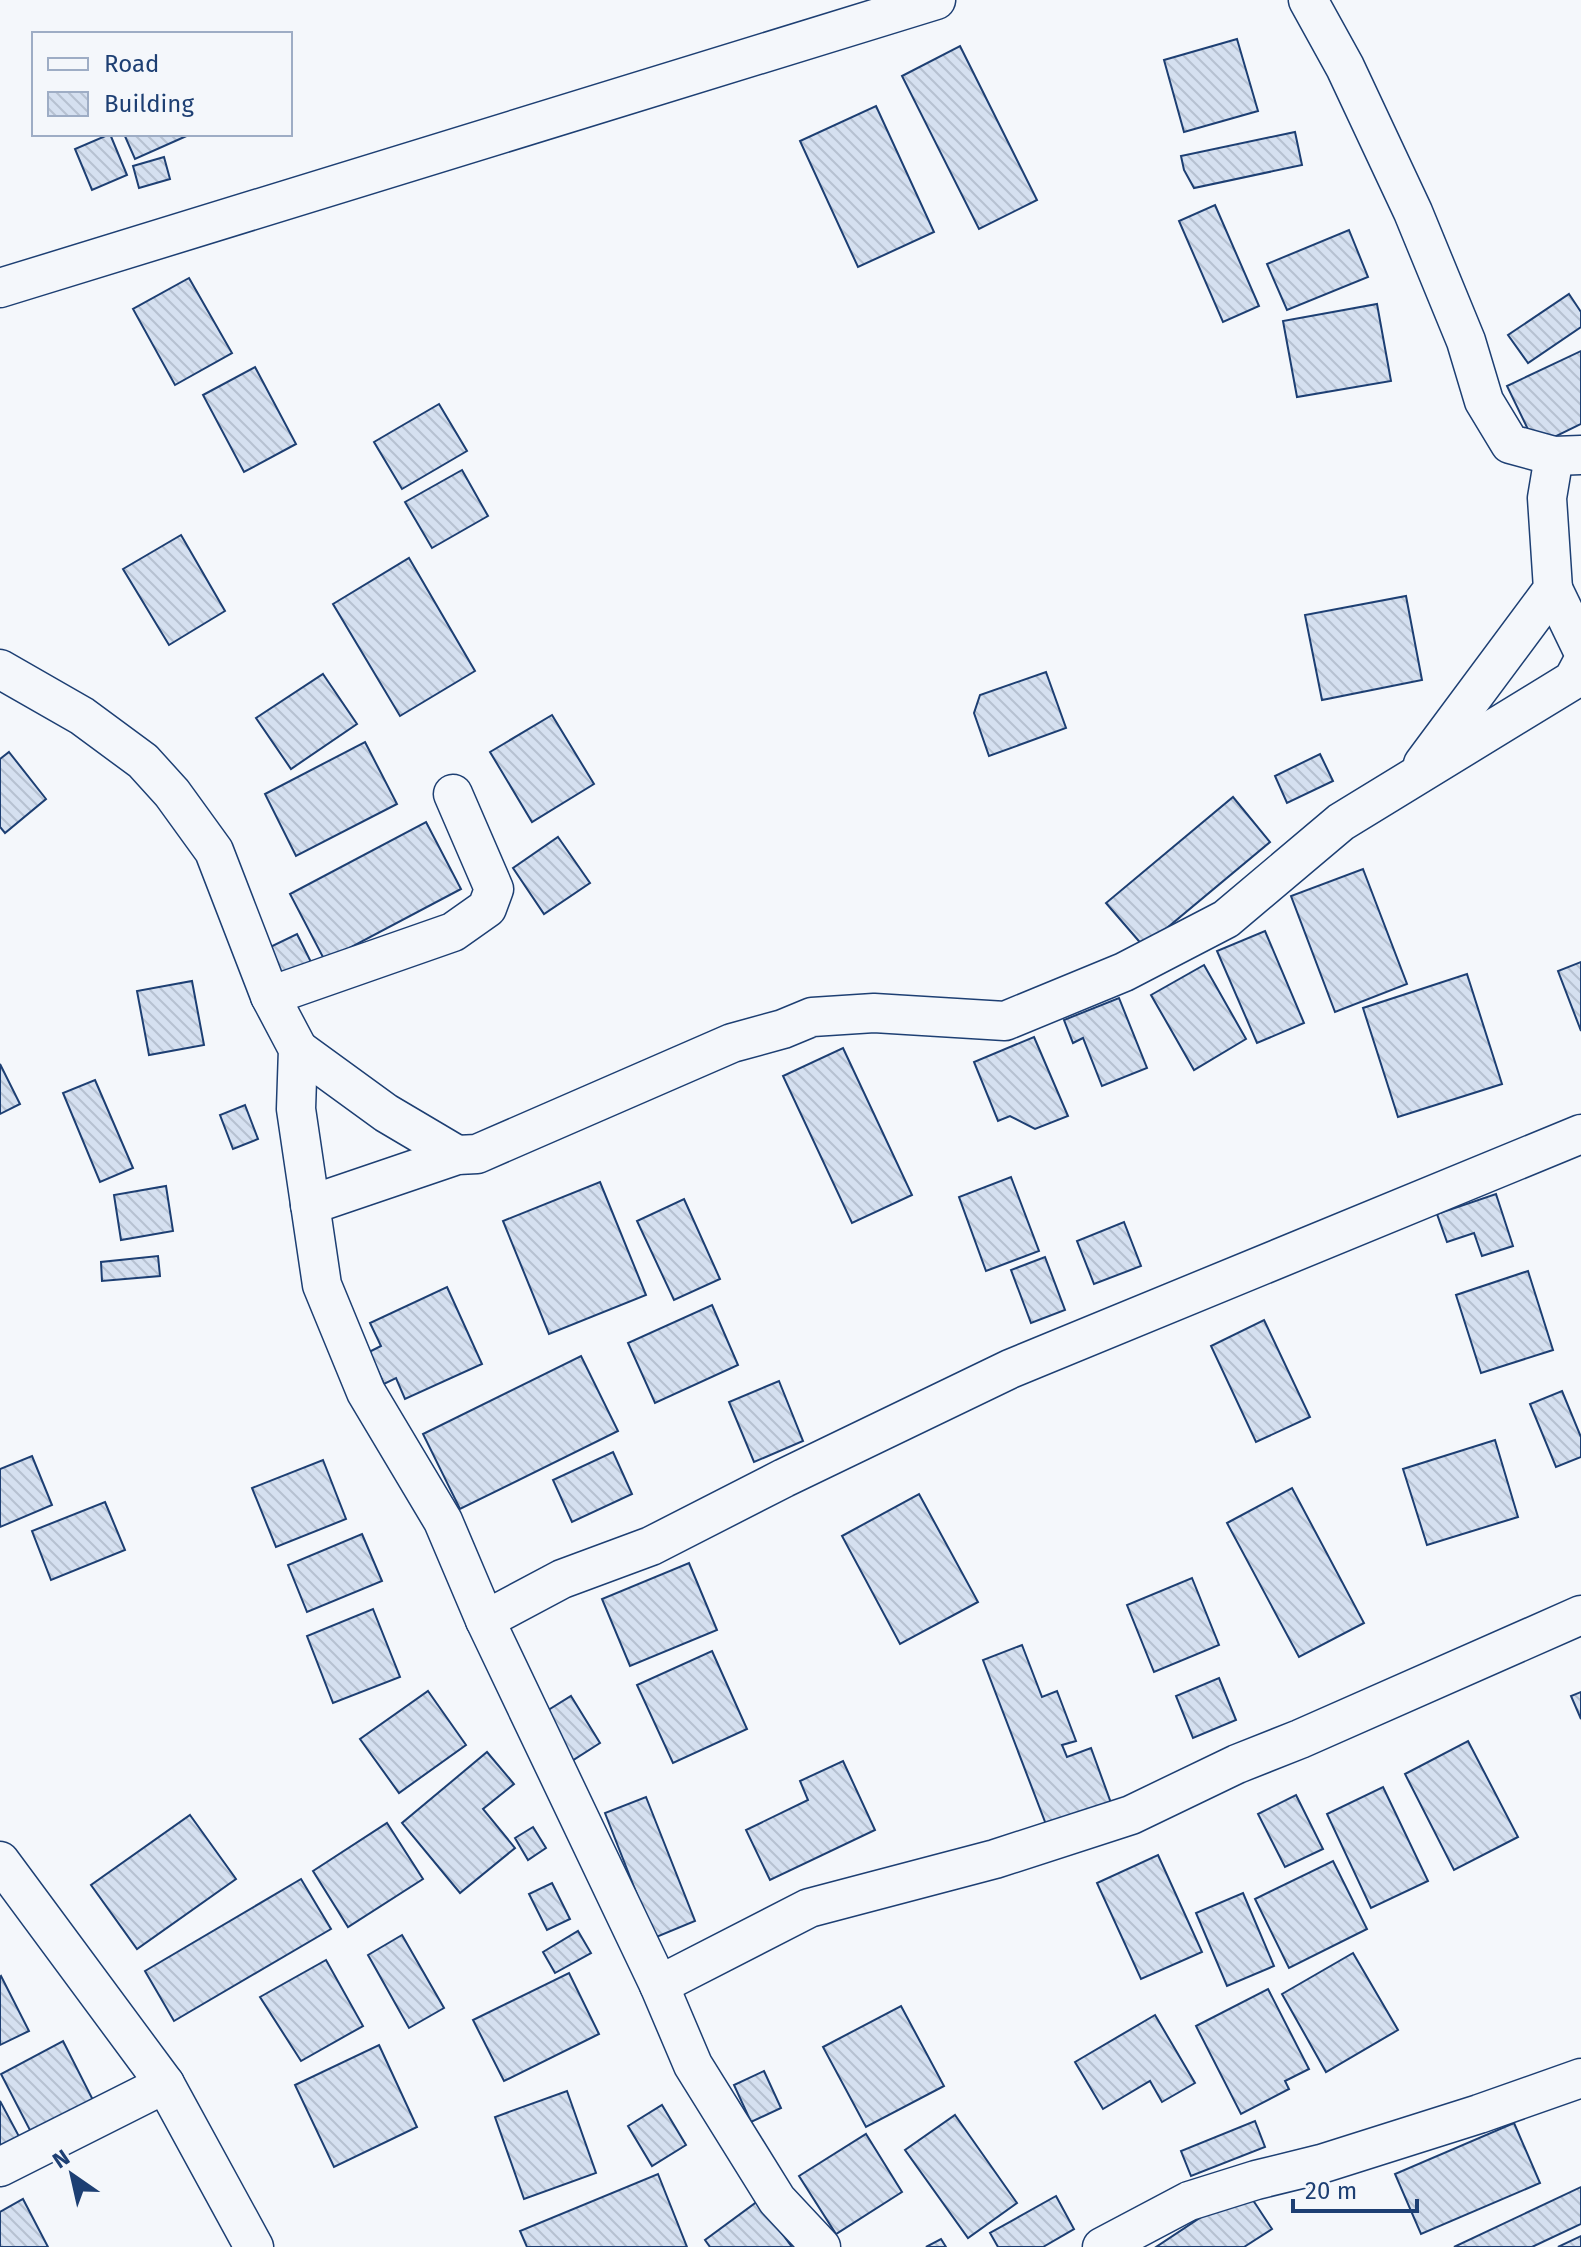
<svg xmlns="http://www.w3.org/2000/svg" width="1581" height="2247" viewBox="0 0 1581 2247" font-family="'Fira Sans',sans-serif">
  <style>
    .building { fill: url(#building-back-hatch); stroke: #1d3f73; stroke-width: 2 }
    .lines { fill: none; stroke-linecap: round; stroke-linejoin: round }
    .minor-casing { stroke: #1d3f73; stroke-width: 41 }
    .minor { stroke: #f4f7fb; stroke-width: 38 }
  </style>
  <defs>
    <pattern id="building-back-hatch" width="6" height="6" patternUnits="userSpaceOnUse" patternTransform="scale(2)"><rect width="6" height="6" fill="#d5e0f0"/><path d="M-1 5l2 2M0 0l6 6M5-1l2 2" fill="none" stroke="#b6c1d1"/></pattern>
  </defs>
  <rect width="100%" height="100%" fill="#f4f7fb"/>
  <g class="building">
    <path d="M 1237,39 L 1258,111 L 1184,132 L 1164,60 Z"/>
    <path d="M 960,46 L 1037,200 L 979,229 L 902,76 Z"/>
    <path d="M 876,106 L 934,232 L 858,267 L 800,141 Z"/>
    <path d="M 1295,132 L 1302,165 L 1194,188 L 1184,170 L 1181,156 Z"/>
    <path d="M 110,134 L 127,175 L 92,190 L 75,149 Z"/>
    <path d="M 124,134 L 191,134 L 135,159 Z"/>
    <path d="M 164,157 L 170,179 L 139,188 L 133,166 Z"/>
    <path d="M 1215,205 L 1259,306 L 1223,322 L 1179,221 Z"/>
    <path d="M 1349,230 L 1368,277 L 1287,310 L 1267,264 Z"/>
    <path d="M 189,278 L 232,353 L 175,385 L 133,309 Z"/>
    <path d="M 1569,294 L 1581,312 L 1581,327 L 1528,363 L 1508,335 Z"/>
    <path d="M 1377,304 L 1391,381 L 1297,397 L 1283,321 Z"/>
    <path d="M 1581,351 L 1581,424 L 1536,446 L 1507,386 Z"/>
    <path d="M 255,367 L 296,444 L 244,472 L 203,395 Z"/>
    <path d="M 439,404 L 467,451 L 402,489 L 374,442 Z"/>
    <path d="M 462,470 L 488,516 L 432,548 L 405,502 Z"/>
    <path d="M 181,535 L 225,611 L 169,645 L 123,569 Z"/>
    <path d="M 409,558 L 475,671 L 400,716 L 333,604 Z"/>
    <path d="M 1406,596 L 1422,680 L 1322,700 L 1305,615 Z"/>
    <path d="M 1046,672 L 1066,728 L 989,756 L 974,713 L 980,695 Z"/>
    <path d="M 323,674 L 357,724 L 291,769 L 256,718 Z"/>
    <path d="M 552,715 L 594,784 L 532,822 L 490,752 Z"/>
    <path d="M 365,742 L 397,804 L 296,856 L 265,794 Z"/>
    <path d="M 9,752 L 46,799 L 5,833 L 0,827 L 0,759 Z"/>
    <path d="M 1320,754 L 1333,781 L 1287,803 L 1275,776 Z"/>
    <path d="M 1233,797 L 1270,842 L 1144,947 L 1106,903 Z"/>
    <path d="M 426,822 L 461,889 L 325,961 L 290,894 Z"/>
    <path d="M 558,837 L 590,883 L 544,914 L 513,868 Z"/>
    <path d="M 1363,869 L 1407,984 L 1335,1012 L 1291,896 Z"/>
    <path d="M 1265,931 L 1304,1023 L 1257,1043 L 1217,951 Z"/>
    <path d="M 297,934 L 311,962 L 279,978 L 264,950 Z"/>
    <path d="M 1581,962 L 1581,1031 L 1558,971 Z"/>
    <path d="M 1204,965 L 1246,1039 L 1194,1070 L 1151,995 Z"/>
    <path d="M 1467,974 L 1502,1084 L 1398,1117 L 1363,1008 Z"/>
    <path d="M 192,981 L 204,1045 L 149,1055 L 137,991 Z"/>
    <path d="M 1119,998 L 1147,1068 L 1102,1086 L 1083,1038 L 1073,1043 L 1064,1020 Z"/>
    <path d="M 1034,1037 L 1068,1116 L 1035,1129 L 1010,1116 L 998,1121 L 974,1062 Z"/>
    <path d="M 843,1048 L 912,1195 L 852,1223 L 783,1076 Z"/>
    <path d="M 0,1064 L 20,1104 L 0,1114 Z"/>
    <path d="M 95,1080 L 133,1168 L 100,1182 L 63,1093 Z"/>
    <path d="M 245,1105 L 258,1139 L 233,1149 L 220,1115 Z"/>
    <path d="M 1011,1177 L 1039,1251 L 986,1271 L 959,1197 Z"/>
    <path d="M 600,1182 L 646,1295 L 549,1334 L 503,1221 Z"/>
    <path d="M 166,1186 L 173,1231 L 121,1240 L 114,1195 Z"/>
    <path d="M 1496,1194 L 1513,1246 L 1482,1256 L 1474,1233 L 1447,1242 L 1437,1214 Z"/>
    <path d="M 684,1199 L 720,1279 L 674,1300 L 637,1221 Z"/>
    <path d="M 1124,1222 L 1141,1266 L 1094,1284 L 1077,1241 Z"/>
    <path d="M 158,1256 L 160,1276 L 102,1281 L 101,1262 Z"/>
    <path d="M 1045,1257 L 1065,1310 L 1031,1323 L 1011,1270 Z"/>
    <path d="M 1528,1271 L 1553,1350 L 1481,1373 L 1456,1295 Z"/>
    <path d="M 447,1287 L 482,1364 L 405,1399 L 396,1378 L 384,1384 L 369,1352 L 381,1346 L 370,1323 Z"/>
    <path d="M 712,1305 L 738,1365 L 655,1403 L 628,1343 Z"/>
    <path d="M 1264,1320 L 1310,1417 L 1256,1442 L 1211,1346 Z"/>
    <path d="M 581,1356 L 618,1431 L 460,1509 L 423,1434 Z"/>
    <path d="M 779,1381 L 803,1441 L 754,1462 L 729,1402 Z"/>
    <path d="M 1562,1391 L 1581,1437 L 1581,1457 L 1556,1467 L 1530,1404 Z"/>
    <path d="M 1495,1440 L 1518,1517 L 1427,1545 L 1403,1469 Z"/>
    <path d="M 613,1452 L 632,1494 L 572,1522 L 553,1480 Z"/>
    <path d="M 32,1456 L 52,1505 L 0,1527 L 0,1469 Z"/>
    <path d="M 323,1460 L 346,1519 L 276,1547 L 252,1488 Z"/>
    <path d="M 1292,1488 L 1364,1623 L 1299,1657 L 1227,1523 Z"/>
    <path d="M 919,1494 L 978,1602 L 900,1644 L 842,1536 Z"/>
    <path d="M 105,1502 L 125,1550 L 51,1580 L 32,1531 Z"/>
    <path d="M 362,1534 L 382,1581 L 307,1612 L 288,1565 Z"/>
    <path d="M 689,1563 L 717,1630 L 630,1666 L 602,1599 Z"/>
    <path d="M 1192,1578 L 1219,1645 L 1154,1672 L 1127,1605 Z"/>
    <path d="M 373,1609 L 400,1677 L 333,1703 L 307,1636 Z"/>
    <path d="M 1022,1645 L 1042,1697 L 1057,1691 L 1076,1741 L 1062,1745 L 1067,1757 L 1091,1748 L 1111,1803 L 1047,1827 L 983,1660 Z"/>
    <path d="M 712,1651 L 747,1729 L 673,1763 L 637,1685 Z"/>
    <path d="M 1219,1678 L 1236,1720 L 1193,1738 L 1176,1696 Z"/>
    <path d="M 428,1691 L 466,1745 L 399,1793 L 360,1739 Z"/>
    <path d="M 1581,1692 L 1581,1719 L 1571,1696 Z"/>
    <path d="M 571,1696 L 600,1743 L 567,1764 L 537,1717 Z"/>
    <path d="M 1468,1741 L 1518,1837 L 1454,1870 L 1405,1774 Z"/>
    <path d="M 487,1752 L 514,1784 L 483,1809 L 515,1848 L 460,1893 L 402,1823 Z"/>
    <path d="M 843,1761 L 875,1830 L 770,1880 L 746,1830 L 808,1800 L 800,1781 Z"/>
    <path d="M 1383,1787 L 1428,1881 L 1371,1908 L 1327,1814 Z"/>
    <path d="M 1296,1795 L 1323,1849 L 1285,1867 L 1258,1814 Z"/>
    <path d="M 646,1797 L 695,1921 L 654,1938 L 605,1813 Z"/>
    <path d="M 190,1815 L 236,1879 L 137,1949 L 91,1885 Z"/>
    <path d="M 387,1823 L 423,1879 L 348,1927 L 313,1871 Z"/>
    <path d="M 533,1827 L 546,1848 L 528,1860 L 515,1838 Z"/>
    <path d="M 1158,1855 L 1202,1952 L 1141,1979 L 1097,1883 Z"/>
    <path d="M 1333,1861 L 1367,1929 L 1289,1968 L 1255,1899 Z"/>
    <path d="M 301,1879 L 331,1929 L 174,2021 L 145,1971 Z"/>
    <path d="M 552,1883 L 570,1919 L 547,1930 L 529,1894 Z"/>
    <path d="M 1243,1893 L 1274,1966 L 1227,1986 L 1196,1913 Z"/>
    <path d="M 578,1931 L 591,1953 L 555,1973 L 543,1952 Z"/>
    <path d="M 402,1935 L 444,2008 L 409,2028 L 368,1955 Z"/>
    <path d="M 1353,1953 L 1398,2030 L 1326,2072 L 1282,1994 Z"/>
    <path d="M 326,1960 L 363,2026 L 301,2061 L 260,1997 Z"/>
    <path d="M 569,1973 L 599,2034 L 504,2081 L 473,2020 Z"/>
    <path d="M 1,1976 L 29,2031 L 0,2045 L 0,1977 Z"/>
    <path d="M 1268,1989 L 1309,2069 L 1285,2081 L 1289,2089 L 1241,2114 L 1196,2026 Z"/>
    <path d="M 901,2006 L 944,2086 L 866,2127 L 823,2047 Z"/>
    <path d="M 1155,2015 L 1195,2083 L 1162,2102 L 1150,2081 L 1103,2109 L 1075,2062 Z"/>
    <path d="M 63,2041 L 96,2106 L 34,2138 L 1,2074 Z"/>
    <path d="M 379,2045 L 417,2127 L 334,2167 L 295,2085 Z"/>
    <path d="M 764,2071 L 781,2108 L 751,2122 L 734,2085 Z"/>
    <path d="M 567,2091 L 596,2173 L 524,2199 L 495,2117 Z"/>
    <path d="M 0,2101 L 22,2142 L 0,2154 Z"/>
    <path d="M 662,2105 L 686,2145 L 652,2166 L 628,2126 Z"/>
    <path d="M 955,2115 L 1017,2203 L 968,2238 L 905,2150 Z"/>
    <path d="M 1255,2121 L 1265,2147 L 1191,2176 L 1181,2151 Z"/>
    <path d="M 1514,2123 L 1540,2183 L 1421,2234 L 1395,2174 Z"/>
    <path d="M 866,2134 L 902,2192 L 836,2234 L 799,2176 Z"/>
    <path d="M 658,2174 L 687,2247 L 527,2247 L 520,2231 Z"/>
    <path d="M 1581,2187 L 1581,2224 L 1532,2247 L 1454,2247 Z"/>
    <path d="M 1245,2188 L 1272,2229 L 1244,2247 L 1156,2247 Z"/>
    <path d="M 1056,2196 L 1074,2229 L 1043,2247 L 998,2247 L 990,2233 Z"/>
    <path d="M 23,2199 L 48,2247 L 0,2247 L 0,2212 Z"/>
    <path d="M 758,2201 L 792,2247 L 710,2247 L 705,2240 Z"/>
    <path d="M 1581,2236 L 1581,2247 L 1558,2247 Z"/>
    <path d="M 941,2239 L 946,2247 L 926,2247 Z"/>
  </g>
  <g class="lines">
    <g class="minor-casing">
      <g id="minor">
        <path d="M 1308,0 L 1345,67 L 1413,212 L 1466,341 L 1484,401 L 1510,444 L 1554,456 L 1581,455"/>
        <path d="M 0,288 L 936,0"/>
        <path d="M 1553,589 L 1581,647"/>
        <path d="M 0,669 L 82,716 L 143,761 L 172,793 L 214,851 L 270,996 L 298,1049 L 296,1109 L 322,1285 L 366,1392 L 443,1521 L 485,1620 L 659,1985 L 693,2065 L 777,2200 L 821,2247"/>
        <path d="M 1423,764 L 1553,589 L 1547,498 L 1554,456"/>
        <path d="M 270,996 L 453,932 L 487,908 L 494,889 L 453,794"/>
        <path d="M 298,1049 L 386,1113 L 457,1155"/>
        <path d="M 310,1205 L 457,1155 L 477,1154 L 732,1043 L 783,1029 L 812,1017 L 874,1013 L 1005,1021 L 1124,972 L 1226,919 L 1341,822 L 1573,680 L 1581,665"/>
        <path d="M 485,1620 L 562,1579 L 651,1546 L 784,1478 L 1010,1369 L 1581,1134"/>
        <path d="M 0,1861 L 165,2084 L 254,2247"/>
        <path d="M 659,1985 L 809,1908 L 995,1859 L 1131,1815 L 1237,1764 L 1300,1739 L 1581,1615"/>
        <path d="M 0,2167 L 165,2084"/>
        <path d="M 1102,2247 L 1189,2201 L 1256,2180 L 1321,2164 L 1479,2114 L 1581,2078"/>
      </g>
    </g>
    <use href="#minor" class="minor"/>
  </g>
  <rect x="32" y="32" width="260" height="104" fill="#f4f7fb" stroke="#9eadc5" stroke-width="2"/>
  <rect x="48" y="58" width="40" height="12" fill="#f4f7fb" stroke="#9eadc5" stroke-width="2"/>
  <text x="104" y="72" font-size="24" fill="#1d3f73">Road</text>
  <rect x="48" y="92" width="40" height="24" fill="url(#building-back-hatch)" stroke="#9eadc5" stroke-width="2"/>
  <text x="104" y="112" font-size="24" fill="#1d3f73">Building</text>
  <g transform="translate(72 2175) rotate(326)" stroke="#f4f7fb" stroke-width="6" paint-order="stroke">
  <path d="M0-6L14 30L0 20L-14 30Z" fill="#1d3f73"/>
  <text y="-12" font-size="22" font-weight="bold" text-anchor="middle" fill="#1d3f73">N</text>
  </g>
  <path d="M1293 2199v12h124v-12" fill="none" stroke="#1d3f73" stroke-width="4"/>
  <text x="1305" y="2199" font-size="24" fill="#1d3f73" stroke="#f4f7fb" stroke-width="6" paint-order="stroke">20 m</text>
</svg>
